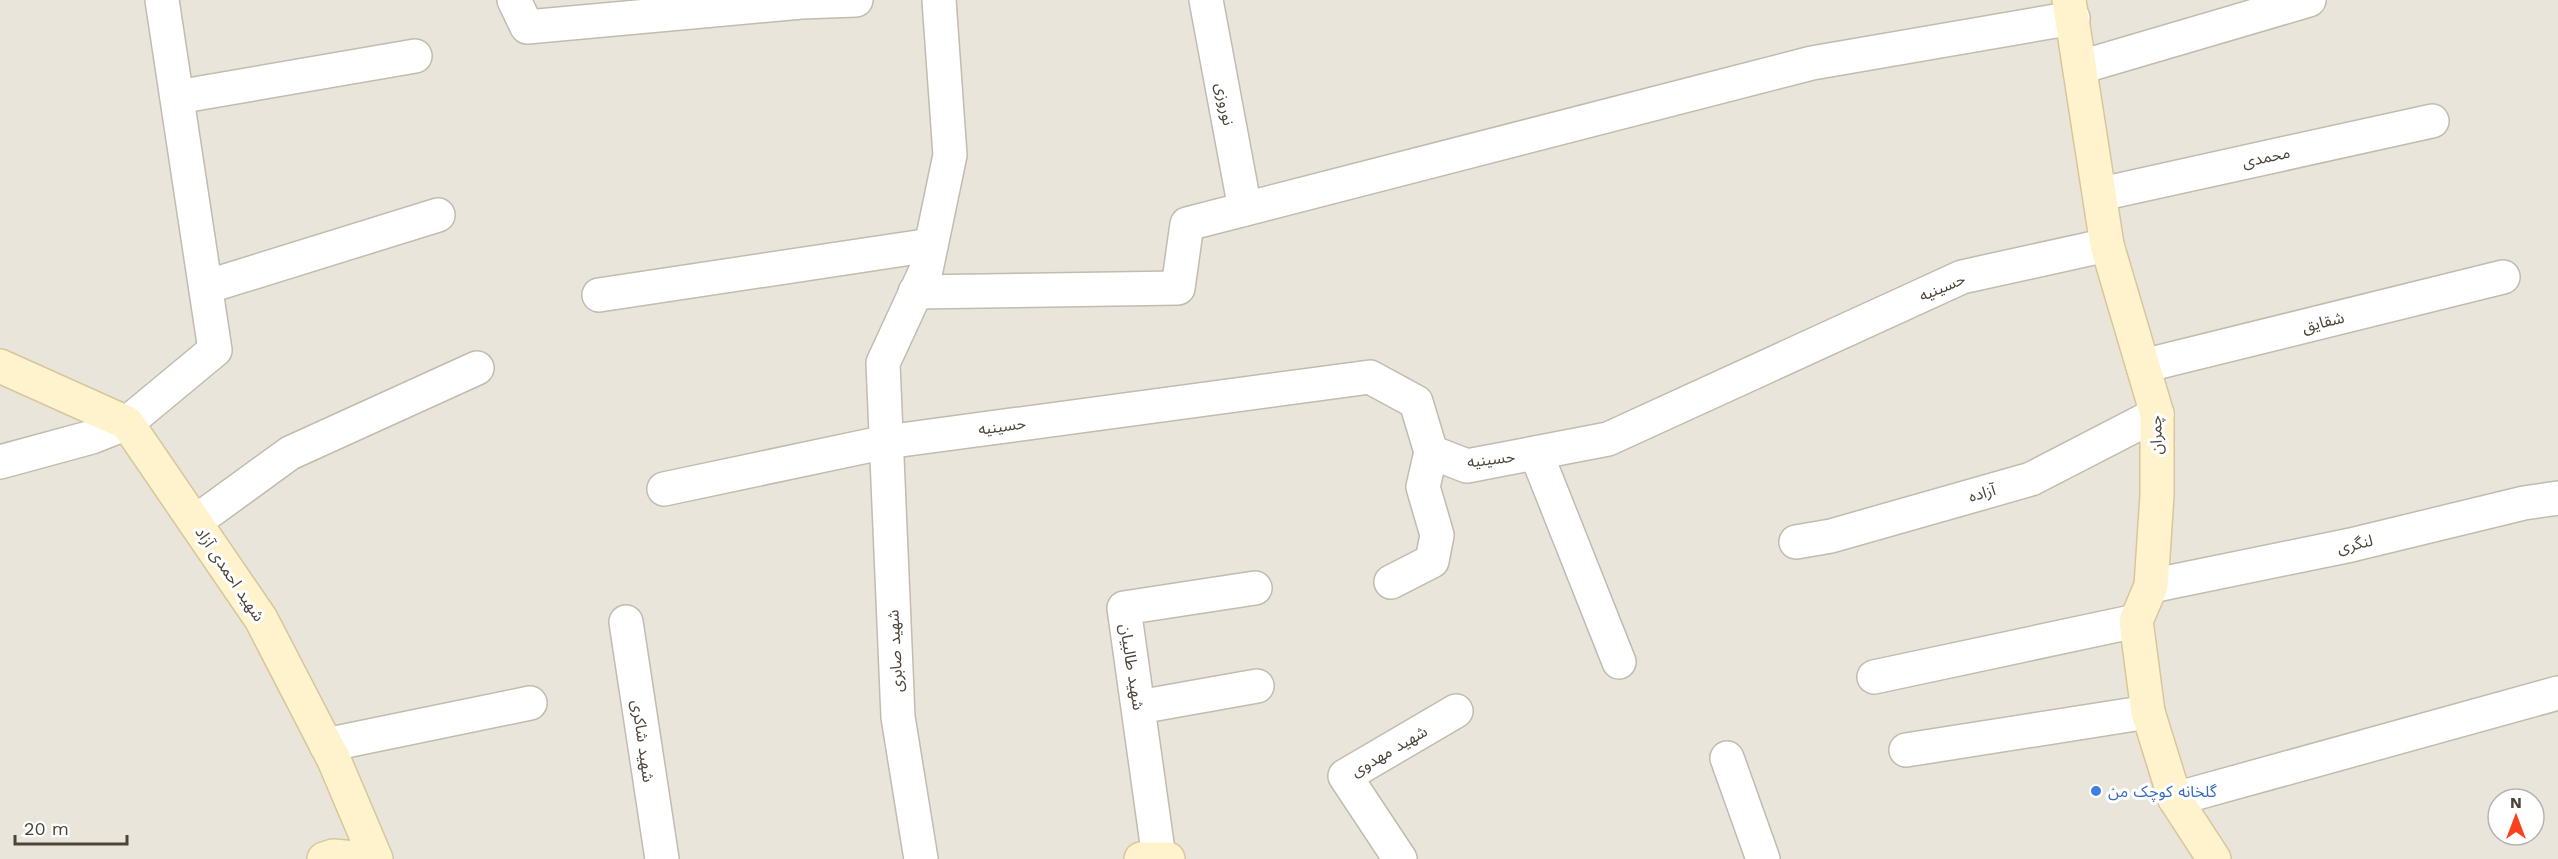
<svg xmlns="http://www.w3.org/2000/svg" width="2558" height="859" viewBox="0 0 2558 859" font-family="'Work Sans','Noto Sans Arabic',sans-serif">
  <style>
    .residential { fill: #eae5da; fill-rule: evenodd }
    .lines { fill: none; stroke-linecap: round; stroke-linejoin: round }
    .street-casing { stroke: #c2bbae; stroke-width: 36 }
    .secondary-casing { stroke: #d6c79b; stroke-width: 36 }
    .street { stroke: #fff; stroke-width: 33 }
    .secondary { stroke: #fff3cd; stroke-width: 33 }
    .shop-dot { fill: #3f7fe0; stroke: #fff; stroke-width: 2 }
    .labels { text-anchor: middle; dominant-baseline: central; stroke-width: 6; stroke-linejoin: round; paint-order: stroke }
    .street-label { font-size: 16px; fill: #4b4439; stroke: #fff }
    .shop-label { font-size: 16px; fill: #366cbe; stroke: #fff; text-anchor: start }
  </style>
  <rect width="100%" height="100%" fill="#f6f3ec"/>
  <path class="residential" d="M 0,0 L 2558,0 L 2558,859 L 0,859 ZM 2498,799 L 2534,799 L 2534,835 L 2498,835 Z"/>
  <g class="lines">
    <g class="street-casing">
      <g id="street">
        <path d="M 514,0 L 527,27 L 801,2 L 856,0"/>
        <path d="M 1206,0 L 1245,209"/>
        <path d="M 2081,67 L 2309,0"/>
        <path d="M 177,97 L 415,56"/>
        <path d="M 2101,194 L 2432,121"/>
        <path d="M 206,287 L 438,215"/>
        <path d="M 915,292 L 1178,288 L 1187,224 L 1812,63 L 2073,18"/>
        <path d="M 599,295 L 931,245"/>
        <path d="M 2143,366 L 2503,277"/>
        <path d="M 1536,453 L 1619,662"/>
        <path d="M 0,462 L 92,437 L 127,423 L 215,350 L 162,0"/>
        <path d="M 664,489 L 886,442 L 1370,377 L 1416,402 L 1431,452 L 1467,466 L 1608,439 L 1962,277 L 2107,245"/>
        <path d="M 195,522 L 290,453 L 477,368"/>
        <path d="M 1796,542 L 1831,536 L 2031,479 L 2157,414"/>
        <path d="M 1391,582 L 1432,561 L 1437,535 L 1423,487 L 1431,452"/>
        <path d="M 2151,586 L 2351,545 L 2524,503 L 2558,498"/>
        <path d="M 626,622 L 662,859"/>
        <path d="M 1874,677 L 2136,621"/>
        <path d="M 1139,707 L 1257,686"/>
        <path d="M 326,745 L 530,703"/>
        <path d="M 1906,750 L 2148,712"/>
        <path d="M 1727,758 L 1763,859"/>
        <path d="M 2175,799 L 2558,693"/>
        <path d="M 1159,858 L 1124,608 L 1255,588"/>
        <path d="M 921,859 L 898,717 L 883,363 L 926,270 L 950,155 L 939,0"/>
        <path d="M 1400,859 L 1345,776 L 1456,711"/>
      </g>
    </g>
    <g class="secondary-casing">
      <g id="secondary">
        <path d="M 2069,0 L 2107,245 L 2157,414 L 2157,495 L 2151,586 L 2136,621 L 2148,712 L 2175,799 L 2214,859"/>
        <path d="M 0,366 L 127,423 L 261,619 L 334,760 L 376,859"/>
        <path d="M 324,859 L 333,856 L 367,859"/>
        <path d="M 1141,859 L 1168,859"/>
      </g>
    </g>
    <use href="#street" class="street"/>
    <use href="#secondary" class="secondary"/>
  </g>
  <circle class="shop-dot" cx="2096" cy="791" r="6"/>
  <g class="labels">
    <g class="street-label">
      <text transform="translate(1225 104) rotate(79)">نوروزی</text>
      <text transform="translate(2266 157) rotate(-12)">محمدی</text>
      <text transform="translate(1942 287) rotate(-23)">حسینیه</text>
      <text transform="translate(2323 322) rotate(-14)">شقایق</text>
      <text transform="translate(1002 426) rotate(-8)">حسینیه</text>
      <text transform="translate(2156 435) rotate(-92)">چمران</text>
      <text transform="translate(1491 459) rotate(-7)">حسینیه</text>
      <text transform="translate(1982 493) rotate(-16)">آزاده</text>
      <text transform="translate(2355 544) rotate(-13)">لنگری</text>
      <text transform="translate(230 574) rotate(56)">شهید احمدی آزاد</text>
      <text transform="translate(895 651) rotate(-93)">شهید صابری</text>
      <text transform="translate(1132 667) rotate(81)">شهید طالبیان</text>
      <text transform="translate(643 741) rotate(82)">شهید شاکری</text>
      <text transform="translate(1389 751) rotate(-30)">شهید مهدوی</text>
    </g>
    <g class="shop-label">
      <text x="2108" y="791">گلخانه کوچک من</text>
    </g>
  </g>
  <g transform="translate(2516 817)"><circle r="28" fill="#ffffff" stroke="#b7b4b0" stroke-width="1.5"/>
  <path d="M0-4.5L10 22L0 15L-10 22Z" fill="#fc3f1d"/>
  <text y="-9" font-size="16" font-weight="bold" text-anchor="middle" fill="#4b4439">N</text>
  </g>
  <path d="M15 835v9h112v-9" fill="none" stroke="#4b4439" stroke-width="3"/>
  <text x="24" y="835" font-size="18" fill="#4b4439" stroke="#ffffff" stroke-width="4.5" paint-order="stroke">20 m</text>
</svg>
